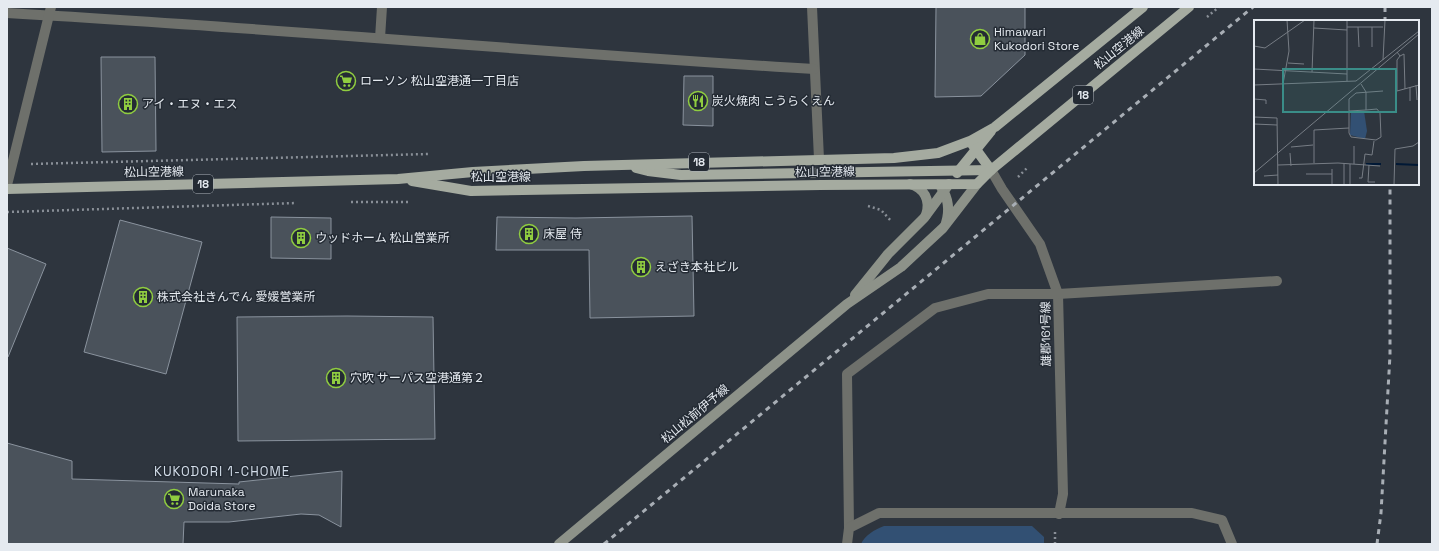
<svg xmlns="http://www.w3.org/2000/svg" width="1439" height="551" viewBox="0 0 1439 551" font-family="'Space Grotesk','Noto Sans JP',sans-serif">
  <style>
    .green { fill: #325073 }
    .building { fill: #4a525b; stroke: #8a939e }
    .lines { fill: none; stroke-linecap: round; stroke-linejoin: round }
    .path { stroke: #898f97; stroke-width: 2.5; stroke-dasharray: 2 3; stroke-linecap: butt }
    .minor { stroke: #6e706b; stroke-width: 10 }
    .secondary { stroke: #8d9289; stroke-width: 10 }
    .primary { stroke: #a5aba0; stroke-width: 10 }
    .rail { stroke: #a8aeb5; stroke-width: 3; stroke-dasharray: 5 5; stroke-linecap: butt }
    .labels { text-anchor: middle; dominant-baseline: central; stroke-width: 3; stroke-linejoin: round; paint-order: stroke }
    .shield { fill: #242b34; stroke: #abb1b8; stroke-width: 1 }
    .shield-label { font-size: 11px; font-weight: bold; fill: #e5eaf0 }
    .poi-label { font-size: 12px; fill: #e5eaf0; stroke: #242b34; text-anchor: start }
    .street-label { font-size: 12px; fill: #e5eaf0; stroke: #242b34 }
    .neighbourhood-label { font-size: 13px; letter-spacing: 1px; fill: #d3dde9; stroke: #242b34 }
    .inset-river { fill: none; stroke: #001835; stroke-width: 2 }
    .inset-road { fill: none; stroke: #777d85; stroke-width: 1 }
    .view { fill: #3a8d88; fill-opacity: 0.15; stroke: #3a8d88; stroke-width: 2 }
    .inset-edge { fill: none; stroke: #e5eaf0; stroke-width: 2 }
  </style>
  <rect width="100%" height="100%" fill="#2e353e"/>
  <path class="green" d="M 884,526 L 1032,526 L 1044,537 L 1044,544 L 861,544 C 865,535 874,530 884,526 Z"/>
  <g class="building">
    <path d="M 936,7 L 1025,7 L 1025,55 L 981,96 L 935,97 Z"/>
    <path d="M 101,57 L 155,57 L 156,151 L 102,152 Z"/>
    <path d="M 684,76 L 713,76 L 713,126 L 683,125 Z"/>
    <path d="M 692,216 L 694,316 L 590,318 L 589,250 L 496,250 L 497,217 L 576,218 Z"/>
    <path d="M 271,217 L 331,218 L 331,259 L 271,258 Z"/>
    <path d="M 120,220 L 202,242 L 166,374 L 84,352 Z"/>
    <path d="M 7,248 L 46,264 L 8,357 L 7,357 Z"/>
    <path d="M 347,316 L 433,317 L 435,439 L 238,441 L 237,317 Z"/>
    <path d="M 7,443 L 72,461 L 72,479 L 239,484 L 239,482 L 342,471 L 341,527 L 319,515 L 301,514 L 229,522 L 184,522 L 183,544 L 7,544 Z"/>
  </g>
  <g class="lines">
    <g class="path">
      <path d="M 1207,17 L 1219,7"/>
      <path d="M 31,164 L 430,154"/>
      <path d="M 1018,177 L 1028,167"/>
      <path d="M 351,202 L 410,202"/>
      <path d="M 868,206 L 881,210 L 892,222"/>
      <path d="M 7,212 L 296,203"/>
      <path d="M 1055,532 L 1055,544"/>
    </g>
    <g class="minor">
      <path d="M 812,7 L 819,159"/>
      <path d="M 7,13 C 276,28 545,53 814,69"/>
      <path d="M 380,38 L 382,7"/>
      <path d="M 991,170 L 1002,189 L 1040,244 L 1058,294 L 1063,494 L 1059,514"/>
      <path d="M 7,185 L 51,7"/>
      <path d="M 849,528 L 847,374 L 935,308 L 988,294 L 1058,294 L 1277,281"/>
      <path d="M 847,544 L 849,528 L 879,513 L 1192,513 L 1222,520 L 1232,544"/>
    </g>
    <g class="secondary">
      <path d="M 910,184 C 924,188 931,200 926,215"/>
      <path d="M 941,187 C 949,199 950,210 946,223"/>
      <path d="M 855,295 L 888,254 L 924,218 L 949,184"/>
      <path d="M 559,544 L 847,304 L 901,267 L 943,228 L 977,184"/>
    </g>
    <g class="primary">
      <path d="M 972,144 L 991,170"/>
      <path d="M 636,168 L 648,171 L 681,175 L 991,170"/>
      <path d="M 957,173 L 991,131"/>
      <path d="M 412,181 L 471,191 L 821,185 L 977,184 L 991,170 L 1189,7"/>
      <path d="M 7,189 L 398,179 L 473,172 L 584,166 L 894,158 L 938,153 L 970,141 L 995,127 L 1143,7"/>
    </g>
    <g class="rail">
      <path d="M 1385,7 L 1385,21"/>
      <path d="M 604,544 L 1253,7"/>
      <path d="M 1377,544 L 1381,513 L 1390,355 L 1390,184"/>
    </g>
  </g>
  <defs>
    <g id="shop-ring" transform="scale(1)"><circle r="9.5" fill="#242b34" stroke="#90cd40" stroke-width="1.5"/><path d="M-5-2.5h2.3a2.7 3.5 0 0 1 5.4 0H5L5.5 6h-11ZM-1.5-2.5h3a1.5 2.3 0 0 0-3 0Z" fill="#90cd40"/></g>
    <g id="supermarket-ring" transform="scale(1)"><circle r="9.5" fill="#242b34" stroke="#90cd40" stroke-width="1.5"/><path d="M-6-5.5h2.5l.6 2H6L4.5 2H-2.5L-4.4-4H-6ZM-1.5 3.2a1.3 1.3 0 1 0 .1 0ZM3 3.2a1.3 1.3 0 1 0 .1 0Z" fill="#90cd40"/></g>
    <g id="restaurant-ring" transform="scale(1)"><circle r="9.5" fill="#242b34" stroke="#90cd40" stroke-width="1.5"/><path d="M-5-6h1v4h1v-4h1v4h1v-4h1v5L-1.5 .5V6h-2V.5L-5-1ZM5-6V6H3V1.5H1.5Q1.5-4 5-6Z" fill="#90cd40"/></g>
    <g id="building-ring" transform="scale(1)"><circle r="9.5" fill="#242b34" stroke="#90cd40" stroke-width="1.5"/><path d="M-4-6H4V6H1V3H-1V6H-4ZM-2.5-4.3h1.7v1.8h-1.7ZM.8-4.3h1.7v1.8H.8ZM-2.5-1h1.7V.8h-1.7ZM.8-1h1.7V.8H.8Z" fill="#90cd40"/></g>
  </defs>
  <g fill-rule="evenodd">
    <use href="#shop-ring" x="980" y="39"/>
    <use href="#supermarket-ring" x="346" y="81"/>
    <use href="#restaurant-ring" x="698" y="101"/>
    <use href="#building-ring" x="128" y="104"/>
    <use href="#building-ring" x="529" y="234"/>
    <use href="#building-ring" x="301" y="238"/>
    <use href="#building-ring" x="641" y="267"/>
    <use href="#building-ring" x="143" y="297"/>
    <use href="#building-ring" x="336" y="378"/>
    <use href="#supermarket-ring" x="174" y="499"/>
  </g>
  <g class="labels">
    <g class="shield">
      <rect x="1073" y="86" width="20" height="18" rx="3"/>
      <rect x="689" y="153" width="20" height="18" rx="3"/>
      <rect x="193" y="175" width="20" height="18" rx="3"/>
    </g>
    <g class="shield-label">
      <text x="1083" y="95">18</text>
      <text x="699" y="162">18</text>
      <text x="203" y="184">18</text>
    </g>
    <g class="poi-label">
      <text x="994" y="32">Himawari<tspan x="994" dy="14">Kukodori Store</tspan></text>
      <text x="360" y="81">ローソン 松山空港通一丁目店</text>
      <text x="712" y="101">炭火焼肉 こうらくえん</text>
      <text x="142" y="104">アイ・エヌ・エス</text>
      <text x="543" y="234">床屋 侍</text>
      <text x="315" y="238">ウッドホーム 松山営業所</text>
      <text x="655" y="267">えざき本社ビル</text>
      <text x="157" y="297">株式会社きんでん 愛媛営業所</text>
      <text x="350" y="378">穴吹 サーパス空港通第２</text>
      <text x="188" y="492">Marunaka<tspan x="188" dy="14">Doida Store</tspan></text>
    </g>
    <g class="street-label">
      <text transform="translate(1119 48) rotate(-39)">松山空港線</text>
      <text transform="translate(154 172) rotate(-1)">松山空港線</text>
      <text transform="translate(825 172) rotate(-1)">松山空港線</text>
      <text x="501" y="177">松山空港線</text>
      <text transform="translate(1046 334) rotate(-91)">雄郡161号線</text>
      <text transform="translate(695 414) rotate(-40)">松山松前伊予線</text>
    </g>
    <g class="neighbourhood-label">
      <text x="222" y="471">KUKODORI 1-CHOME</text>
    </g>
  </g>
  <g transform="translate(1254 20)">
    <rect width="165" height="165" fill="#2e353e"/>
    <path d="M 110,91 L 113,111 L 111,119 L 96,115 L 97,92 Z" fill="#325073"/>
    <path class="inset-river" d="M 112,144 L 127,144M 142,144 L 165,145"/>
    <path class="inset-road" d="M 93,0 L 93,61M 93,7 L 129,7M 104,7 L 105,27M 60,8 L 93,10M 0,26 L 11,28 L 51,0M 118,27 L 118,7M 143,32 L 146,36 L 143,40 L 143,71 L 165,65M 146,36 L 150,34 L 151,69M 129,40 L 131,0M 34,43 L 50,44M 0,49 L 93,54M 58,52 L 60,0M 29,64 L 35,31 L 33,0M 107,64 L 112,72 L 112,90 L 95,91 L 95,113 L 97,117 L 122,120 L 127,117 L 126,93 L 123,89 L 112,90M 0,65 L 102,61 L 165,11M 162,65 L 163,80M 0,79 L 12,80 L 12,84M 156,81 L 156,67M 95,91 L 95,79 L 102,73 L 129,71M 0,97 L 23,98 L 24,165M 0,104 L 23,105M 100,126 L 100,144M 37,127 L 59,125M 36,133 L 37,146M 60,143 L 60,110 L 95,108M 96,144 L 96,165M 24,145 L 84,143 L 126,146M 115,145 L 114,162 L 121,162M 0,153 L 165,14M 52,154 L 78,154M 10,156 L 24,155M 105,158 L 108,158 L 111,134 L 118,135 L 120,121M 78,165 L 78,149M 90,165 L 90,143M 140,165 L 141,129 L 159,126 L 165,122"/>
    <path class="view" d="M 29,49 L 142,49 L 142,92 L 29,92 Z"/>
    <rect width="165" height="165" class="inset-edge"/>
  </g>
  <rect width="1439" height="551" fill="none" stroke="#e5eaf0" stroke-width="16"/>
</svg>
